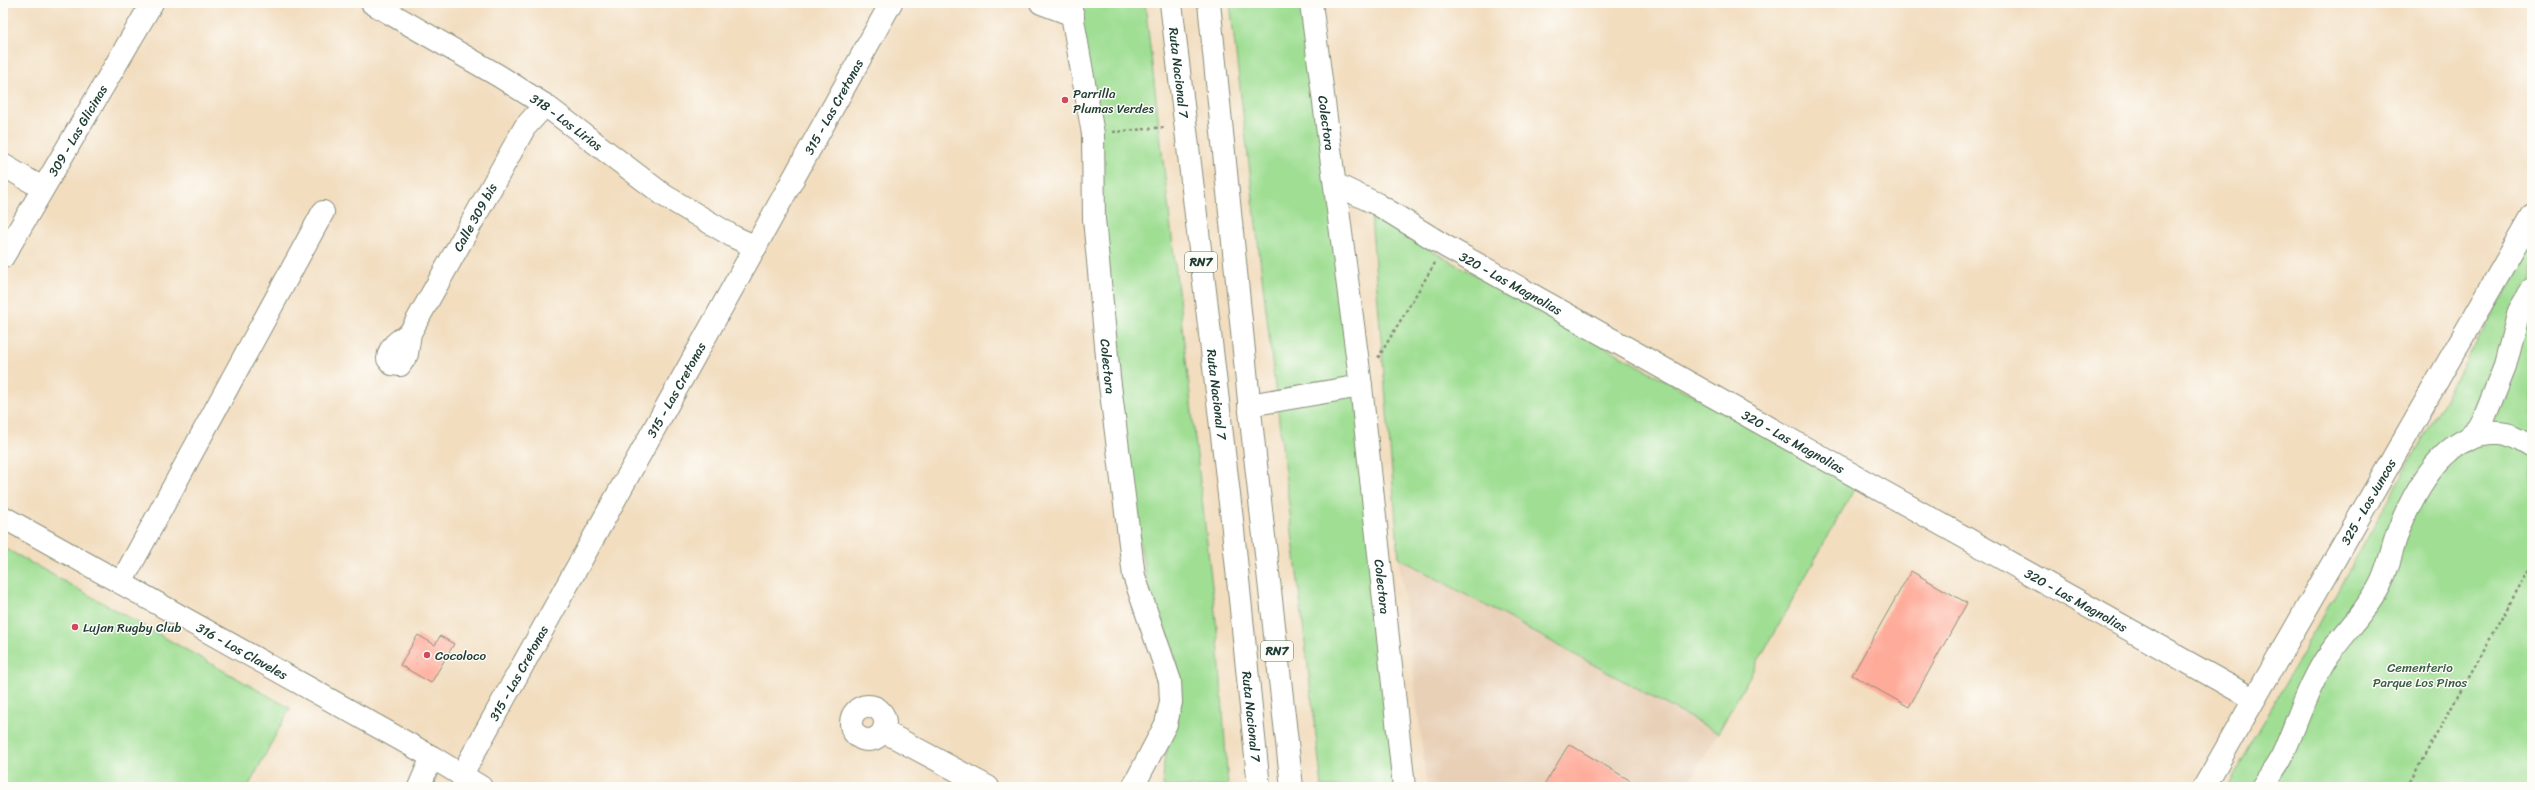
<svg xmlns="http://www.w3.org/2000/svg" width="2535" height="790" viewBox="0 0 2535 790" font-family="Sriracha,sans-serif">
  <style>
    .built { fill: #e8d0b7 }
    .green { fill: #9fde93; stroke: #5f8e64 }
    .building { fill: #feab9a }
    .lines { fill: none; stroke-linecap: round; stroke-linejoin: round }
    .minor-casing { stroke: #888d7a; stroke-width: 24 }
    .highway-casing { stroke: #888d7a; stroke-width: 24 }
    .path { stroke: #888d7a; stroke-width: 2.5; stroke-dasharray: 3 3; stroke-linecap: butt }
    .minor { stroke: #fff; stroke-width: 22 }
    .highway { stroke: #fff; stroke-width: 22 }
    .poi-dot { fill: #d1495b; stroke: #fdfcf7; stroke-width: 1.5 }
    .labels { text-anchor: middle; dominant-baseline: central; stroke-width: 3; stroke-linejoin: round; paint-order: stroke }
    .shield { fill: #fdfcf7; stroke: #62766e; stroke-width: 1 }
    .shield-label { font-size: 12px; font-weight: bold; fill: #1f3d34 }
    .street-label { font-size: 13px; fill: #1f3d34; stroke: #fdfcf7 }
    .poi-label { font-size: 13px; fill: #1f3d34; stroke: #fdfcf7; text-anchor: start }
    .park-label { font-size: 13px; fill: #395d47; stroke: #fdfcf7 }
  </style>
  <rect width="100%" height="100%" fill="#fdfcf7"/>
  <filter id="ink" filterUnits="userSpaceOnUse"><feTurbulence type="fractalNoise" baseFrequency=".025" numOctaves="2"/><feDisplacementMap in="SourceGraphic" scale="8" xChannelSelector="R" yChannelSelector="G"/><feConvolveMatrix kernelMatrix="1 2 1 2 8 2 1 2 1" color-interpolation-filters="sRGB"/></filter>
  <filter id="wash" filterUnits="userSpaceOnUse"><feTurbulence type="fractalNoise" baseFrequency=".012" numOctaves="4" result="noise"/><feDisplacementMap in="SourceGraphic" scale="16" xChannelSelector="R" yChannelSelector="G"/><feGaussianBlur stdDeviation="0.9" result="paint"/><feColorMatrix in="noise" values="0 0 0 0 0 0 0 0 0 0 0 0 0 0 0 0 0 1.4 0 .05"/><feComposite in="paint" operator="in"/></filter>
  <g filter="url(#wash)">
    <rect width="100%" height="100%" fill="#f2ddbf"/>
    <path class="built" d="M 1399,558 L 1718,733 L 1686,787 L 1427,787 Z"/>
    <g class="green">
      <path d="M 1078,3 L 1145,3 L 1218,638 L 1228,787 L 1163,787 L 1164,761 L 1181,701 L 1174,649 L 1147,584 L 1126,461 Z"/>
      <path d="M 1230,3 L 1308,3 L 1405,787 L 1322,787 Z"/>
      <path d="M 1371,217 L 1856,486 L 1718,733 L 1399,558 Z"/>
      <path d="M 2532,244 L 2532,787 L 2227,787 Z"/>
      <path d="M 3,547 L 290,708 L 248,787 L 3,787 Z"/>
    </g>
    <g id="blocks">
      <g class="building">
        <path d="M 1911,571 L 1967,603 L 1909,707 L 1852,675 Z"/>
        <path d="M 418,635 L 435,645 L 440,636 L 454,644 L 431,683 L 400,665 Z"/>
        <path d="M 1569,744 L 1641,787 L 1543,787 Z"/>
      </g>
    </g>
  </g>
  <g filter="url(#ink)">
    <use href="#blocks" fill-opacity="0" stroke="#888d7a" stroke-width="1"/>
    <g class="lines">
      <g class="minor-casing">
        <g id="minor">
          <path id="s1" d="M 372,3 L 499,76 L 545,105 L 665,196 L 734,237 L 756,247"/>
          <path d="M 1041,3 L 1073,15"/>
          <path id="s2" d="M 1070,3 L 1093,134 L 1094,219 L 1109,377 L 1134,576 L 1170,681 L 1171,702 L 1166,724 L 1133,787"/>
          <path id="s3" d="M 1311,3 L 1361,386 L 1404,787"/>
          <path d="M 3,165 L 42,188"/>
          <path id="s4" d="M 1335,184 L 1377,204 L 1445,246 L 2253,699"/>
          <path id="s5" d="M 3,257 L 152,3"/>
          <path id="s6" d="M 410,333 C 400,340 389,345 388,359 L 392,364 L 400,365 L 407,354 L 410,333 L 525,127 L 545,105"/>
          <path d="M 1249,405 L 1361,386"/>
          <path d="M 2465,441 L 2479,428 L 2485,416 L 2505,366 L 2519,311 L 2532,289"/>
          <path id="s7" d="M 3,517 L 432,757 L 481,787"/>
          <path d="M 121,583 L 323,212"/>
          <circle cx="868" cy="723" r="17"/>
          <path d="M 883,731 L 988,787"/>
          <path id="s8" d="M 461,776 L 891,3"/>
          <path d="M 419,787 L 432,757"/>
          <path id="s9" d="M 2204,787 L 2532,216"/>
          <path d="M 2262,787 C 2269,776 2278,765 2283,754 C 2297,722 2307,689 2325,660 C 2342,635 2365,613 2379,587 C 2390,567 2392,544 2401,524 C 2418,484 2449,430 2499,433 C 2511,433 2522,441 2532,447"/>
        </g>
      </g>
      <g class="highway-casing">
        <g id="highway">
          <path id="s10" d="M 1171,3 L 1232,520 L 1259,787"/>
          <path d="M 1209,3 L 1250,411 L 1292,787"/>
        </g>
      </g>
      <g class="path">
        <path d="M 1113,132 L 1166,127"/>
        <path d="M 1378,358 L 1435,263"/>
        <path d="M 2407,787 L 2532,564"/>
      </g>
      <use href="#minor" class="minor"/>
      <use href="#highway" class="highway"/>
    </g>
  </g>
  <g class="poi-dot">
    <circle cx="1065" cy="100" r="4"/>
    <circle cx="75" cy="627" r="4"/>
    <circle cx="427" cy="655" r="4"/>
  </g>
  <g class="labels">
    <g class="shield">
      <rect x="1185" y="252" width="32" height="20" rx="3"/>
      <rect x="1261" y="641" width="32" height="20" rx="3"/>
    </g>
    <g class="shield-label">
      <text x="1201" y="262">RN7</text>
      <text x="1277" y="651">RN7</text>
    </g>
    <g class="street-label">
      <text stroke="none"><textPath href="#s10" startOffset="70">Ruta Nacional 7</textPath></text>
      <text stroke="none"><textPath href="#s8" startOffset="766">315 - Las Cretonas</textPath></text>
      <text stroke="none"><textPath href="#s1" startOffset="228">318 - Los Lirios</textPath></text>
      <text stroke="none"><textPath href="#s3" startOffset="121">Colectora</textPath></text>
      <text stroke="none"><textPath href="#s5" startOffset="147">309 - Las Glicinas</textPath></text>
      <text stroke="none"><textPath href="#s6" startOffset="217">Calle 309 bis</textPath></text>
      <text stroke="none"><textPath href="#s4" startOffset="202">320 - Las Magnolias</textPath></text>
      <text stroke="none"><textPath href="#s2" startOffset="366">Colectora</textPath></text>
      <text stroke="none"><textPath href="#s8" startOffset="442">315 - Las Cretonas</textPath></text>
      <text stroke="none"><textPath href="#s10" startOffset="394">Ruta Nacional 7</textPath></text>
      <text stroke="none"><textPath href="#s4" startOffset="526">320 - Las Magnolias</textPath></text>
      <text stroke="none"><textPath href="#s9" startOffset="329">325 - Los Juncos</textPath></text>
      <text stroke="none"><textPath href="#s3" startOffset="588">Colectora</textPath></text>
      <text stroke="none"><textPath href="#s4" startOffset="850">320 - Las Magnolias</textPath></text>
      <text stroke="none"><textPath href="#s7" startOffset="274">316 - Los Claveles</textPath></text>
      <text stroke="none"><textPath href="#s8" startOffset="118">315 - Las Cretonas</textPath></text>
      <text stroke="none"><textPath href="#s10" startOffset="718">Ruta Nacional 7</textPath></text>
    </g>
    <g class="poi-label">
      <text x="1073" y="93">Parrilla<tspan x="1073" dy="15">Plumas Verdes</tspan></text>
      <text x="83" y="627">Lujan Rugby Club</text>
      <text x="435" y="655">Cocoloco</text>
    </g>
    <g class="park-label">
      <text x="2420" y="667">Cementerio<tspan x="2420" dy="15">Parque Los Pinos</tspan></text>
    </g>
  </g>
  <rect width="2535" height="790" fill="none" stroke="#fdfcf7" stroke-width="16"/>
</svg>
